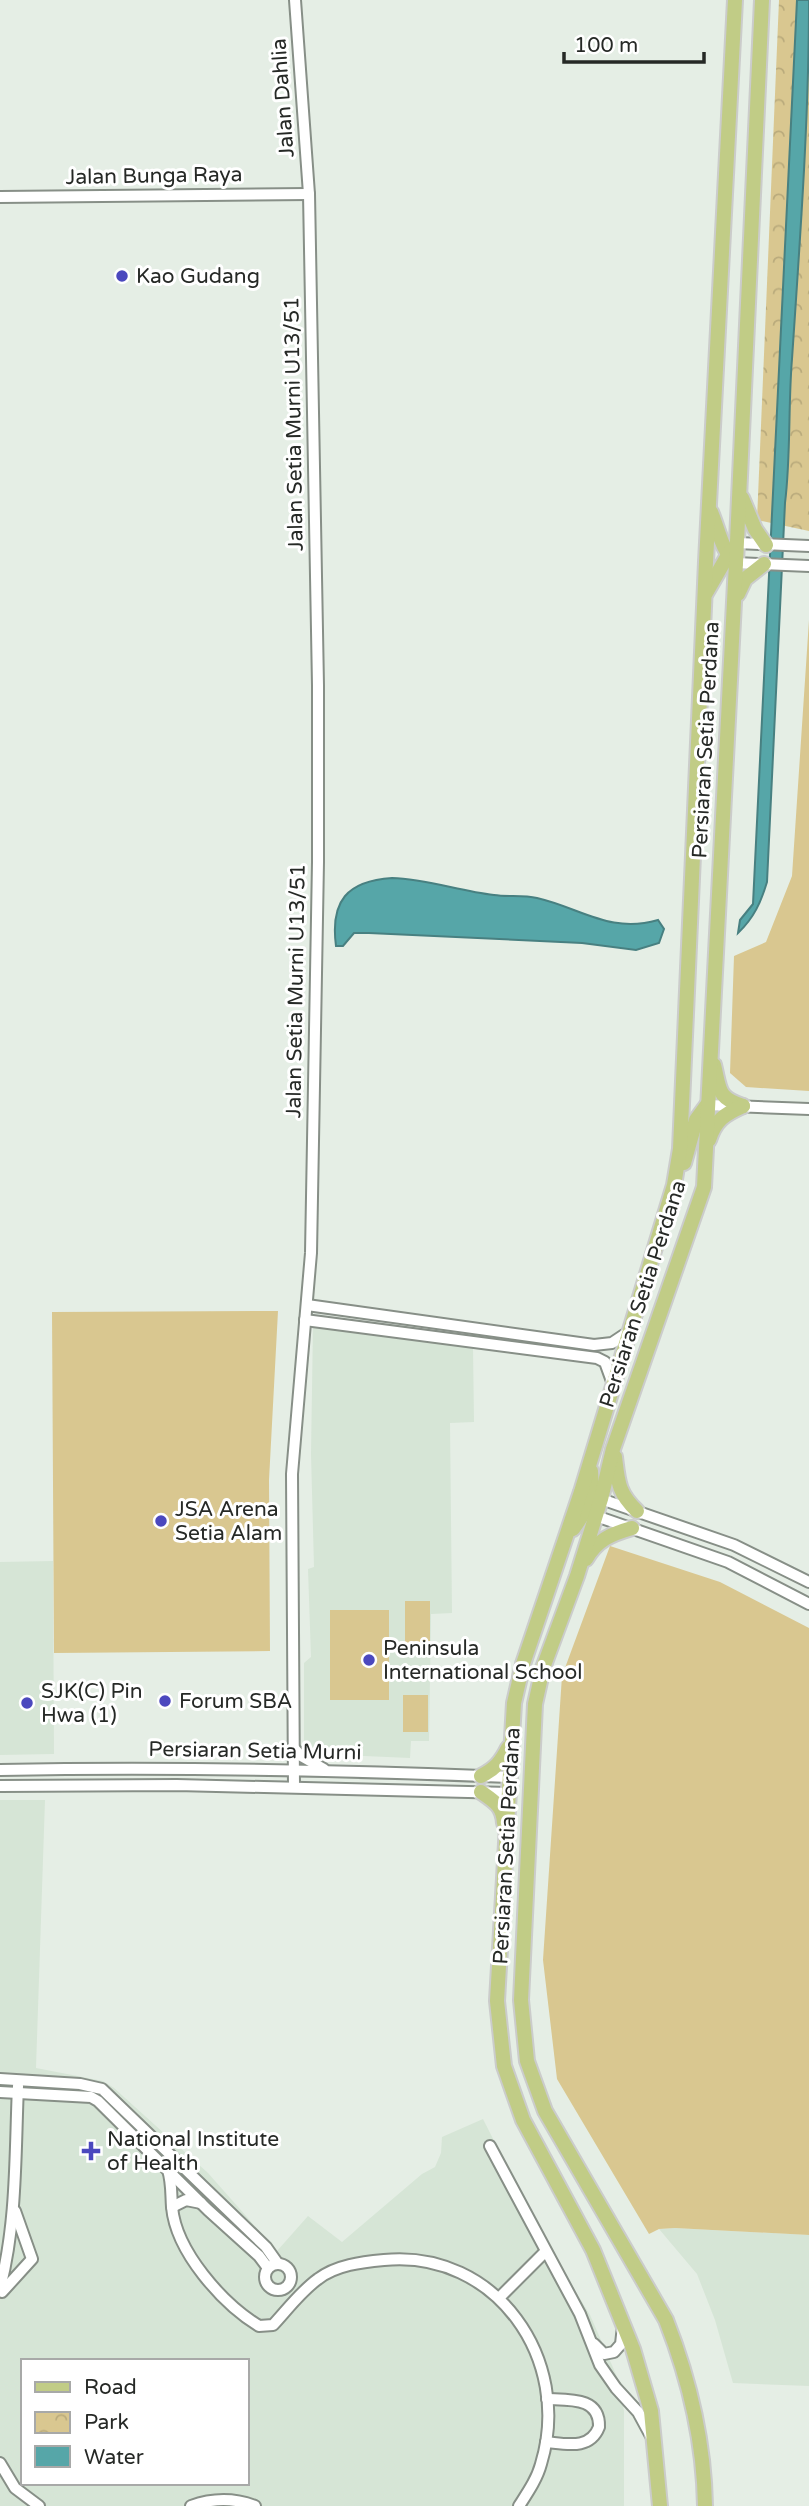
<svg xmlns="http://www.w3.org/2000/svg" width="809" height="2506" viewBox="0 0 809 2506" font-family="'Varela Round',sans-serif">
  <style>
    .built { fill: #d6e5d6; fill-rule: evenodd }
    .grass { fill: #d9c790 }
    .park { fill: url(#park-crowns) }
    .water { fill: #56a6a8; stroke: #488081; stroke-width: 2 }
    .lines { fill: none; stroke-linecap: round; stroke-linejoin: round }
    .minor-casing { stroke: #878f87; stroke-width: 14 }
    .major-casing { stroke: #cbcccb; stroke-width: 18 }
    .minor { stroke: #fff; stroke-width: 10 }
    .major { stroke: #c1cc86; stroke-width: 14 }
    .poi-dot { fill: #4b48be; stroke: #fff; stroke-width: 2.5 }
    .labels { text-anchor: middle; dominant-baseline: central; stroke-width: 6; stroke-linejoin: round; paint-order: stroke }
    .street-label { font-size: 21px; fill: #262926; stroke: #fff }
    .poi-label { font-size: 21px; fill: #262926; stroke: #fff; text-anchor: start }
  </style>
  <defs>
    <pattern id="park-crowns" width="20" height="18" patternUnits="userSpaceOnUse" patternTransform="scale(1.75)"><rect width="20" height="18" fill="#d9c790"/><path d="M2 6a3 3 0 1 1 6 0M12 15a3 3 0 1 1 6 0" fill="none" stroke="#baab7c"/></pattern>
  </defs>
  <rect width="100%" height="100%" fill="#e5eee5"/>
  <g class="built">
    <path d="M 313,1325 L 473,1347 L 474,1422 L 450,1423 L 452,1613 L 431,1614 L 429,1741 L 411,1741 L 410,1758 L 318,1754 L 304,1741 L 304,1663 L 311,1657 L 308,1569 L 314,1567 L 311,1454 Z"/>
    <path d="M 53,1561 L 54,1754 L 0,1755 L 0,1562 Z"/>
    <path d="M 0,1800 L 45,1800 L 36,2068 L 103,2081 L 114,2088 L 208,2173 L 277,2251 L 308,2216 L 342,2242 L 422,2174 L 435,2167 L 441,2153 L 442,2137 L 483,2119 L 542,2236 L 590,2315 L 618,2379 L 624,2411 L 624,2506 L 0,2506 ZM 23,2361 L 247,2361 L 247,2483 L 23,2483 Z"/>
    <path d="M 675,2228 L 809,2235 L 809,2386 L 733,2383 L 715,2320 L 697,2274 L 659,2229 Z"/>
  </g>
  <g class="grass">
    <path d="M 809,620 L 809,1091 L 746,1087 L 730,1073 L 734,956 L 766,942 L 792,876 Z"/>
    <path d="M 278,1311 L 269,1480 L 270,1651 L 54,1653 L 52,1312 Z"/>
    <path d="M 610,1546 L 720,1582 L 809,1628 L 809,2235 L 675,2228 L 659,2229 L 649,2234 L 557,2079 L 543,1960 L 562,1676 Z"/>
    <rect x="405" y="1601" width="25" height="49"/>
    <rect x="330" y="1610" width="59" height="90"/>
    <rect x="403" y="1695" width="25" height="37"/>
  </g>
  <path class="park" d="M 779,0 L 809,0 L 809,531 L 757,520 Z"/>
  <g class="water">
    <path d="M 797,0 L 809,0 C 809,120 800,239 792,359 C 788,407 791,455 785,503 L 767,882 C 761,902 754,918 738,933 L 740,920 L 753,904 Z"/>
    <path d="M 392,878 C 427,879 459,891 494,895 C 508,897 523,895 537,898 C 581,908 610,934 658,920 L 664,929 L 659,943 L 636,950 L 582,943 L 369,933 L 354,933 L 343,946 L 336,946 C 330,901 347,881 392,878 Z"/>
  </g>
  <g class="lines">
    <g class="minor-casing">
      <g id="minor">
        <path d="M 0,197 L 309,194"/>
        <path d="M 737,543 L 809,546"/>
        <path d="M 736,563 L 809,566"/>
        <path d="M 707,1105 L 809,1109"/>
        <path d="M 307,1305 L 594,1345 L 612,1343 L 630,1331"/>
        <path d="M 305,1320 L 597,1358 L 605,1362 L 613,1384"/>
        <path d="M 601,1499 L 734,1545 L 809,1582"/>
        <path d="M 596,1516 L 728,1562 L 809,1604"/>
        <path d="M 293,1747 L 301,1756 L 324,1769"/>
        <path d="M 0,1770 C 170,1767 339,1770 509,1777"/>
        <path d="M 0,1786 L 177,1785 L 509,1793"/>
        <path d="M 294,1787 L 292,1474 L 311,1253 L 318,862 L 318,685 L 309,194 L 295,0"/>
        <path d="M 0,2079 L 80,2084 L 102,2089 L 266,2247 L 278,2264"/>
        <path d="M 0,2092 L 91,2097 L 98,2101 L 208,2210 L 259,2256 L 268,2268"/>
        <path d="M 490,2146 L 580,2314 L 600,2365 L 616,2388 L 638,2412 L 651,2436"/>
        <path d="M 168,2170 C 172,2183 171,2194 172,2207 C 176,2252 223,2304 259,2326 L 273,2325 C 287,2310 301,2291 318,2279 C 336,2265 362,2262 384,2260 C 496,2249 573,2360 541,2464 C 537,2479 528,2492 519,2506"/>
        <path d="M 172,2207 L 186,2200 L 201,2203"/>
        <circle cx="278" cy="2277" r="13"/>
        <path d="M 0,2288 C 17,2222 15,2154 18,2086"/>
        <path d="M 2,2292 L 32,2259 L 15,2211"/>
        <path d="M 499,2298 L 545,2252"/>
        <path d="M 594,2344 L 604,2354 L 614,2352 L 621,2344 L 623,2326"/>
        <path d="M 546,2442 C 567,2444 590,2450 599,2427 C 600,2397 570,2400 547,2399"/>
        <path d="M 0,2463 L 15,2488 L 39,2506"/>
        <path d="M 191,2506 C 213,2498 234,2498 255,2506"/>
      </g>
    </g>
    <g class="major-casing">
      <g id="major">
        <path d="M 742,498 L 755,529 L 766,545"/>
        <path d="M 711,512 C 719,531 721,549 736,563"/>
        <path d="M 706,593 L 731,550"/>
        <path d="M 738,594 L 745,579 L 764,564"/>
        <path d="M 714,1065 C 720,1089 717,1098 743,1106"/>
        <path d="M 709,1140 C 715,1120 725,1114 743,1106"/>
        <path d="M 684,1163 L 696,1120 L 707,1105"/>
        <path d="M 615,1457 C 618,1482 618,1493 637,1511"/>
        <path d="M 573,1529 C 589,1507 593,1498 591,1471"/>
        <path d="M 586,1559 C 597,1540 611,1534 632,1528"/>
        <path d="M 481,1776 C 495,1769 501,1762 508,1748"/>
        <path d="M 481,1792 C 494,1801 503,1806 504,1823"/>
        <path d="M 660,2506 L 651,2411 L 633,2349 L 593,2250 L 523,2120 L 504,2066 L 497,2001 L 514,1703 L 523,1664 L 581,1492 L 674,1185 L 680,1149 L 706,562 L 735,0"/>
        <path d="M 705,2506 C 704,2441 690,2381 666,2320 L 545,2111 L 527,2061 L 521,2000 L 535,1704 L 543,1668 L 577,1576 L 601,1499 L 613,1449 L 704,1187 L 736,563 L 762,0"/>
      </g>
    </g>
    <use href="#minor" class="minor"/>
    <use href="#major" class="major"/>
  </g>
  <g class="poi-dot">
    <circle cx="122" cy="276" r="7"/>
    <circle cx="161" cy="1521" r="7"/>
    <circle cx="369" cy="1660" r="7"/>
    <circle cx="165" cy="1701" r="7"/>
    <circle cx="27" cy="1703" r="7"/>
    <path d="M87.5 2140.5h7v7h7v7h-7v7h-7v-7h-7v-7h7z"/>
  </g>
  <g class="labels">
    <g class="street-label">
      <text transform="translate(283 98) rotate(-94)">Jalan Dahlia</text>
      <text transform="translate(154 176) rotate(-1)">Jalan Bunga Raya</text>
      <text transform="translate(294 424) rotate(-91)">Jalan Setia Murni U13/51</text>
      <text transform="translate(706 740) rotate(-87)">Persiaran Setia Perdana</text>
      <text transform="translate(296 991) rotate(-89)">Jalan Setia Murni U13/51</text>
      <text transform="translate(643 1294) rotate(-72)">Persiaran Setia Perdana</text>
      <text transform="translate(255 1751) rotate(1)">Persiaran Setia Murni</text>
      <text transform="translate(507 1846) rotate(-87)">Persiaran Setia Perdana</text>
    </g>
    <g class="poi-label">
      <text x="136" y="276">Kao Gudang</text>
      <text x="175" y="1509">JSA Arena<tspan x="175" dy="24">Setia Alam</tspan></text>
      <text x="383" y="1648">Peninsula<tspan x="383" dy="24">International School</tspan></text>
      <text x="41" y="1691">SJK(C) Pin<tspan x="41" dy="24">Hwa (1)</tspan></text>
      <text x="179" y="1701">Forum SBA</text>
      <text x="107" y="2139">National Institute<tspan x="107" dy="24">of Health</tspan></text>
    </g>
  </g>
  <rect x="21" y="2359" width="228" height="126" fill="#ffffff" stroke="#a8a9a8" stroke-width="2"/>
  <rect x="35" y="2382" width="35" height="10" fill="#c1cc86" stroke="#a8a9a8" stroke-width="2"/>
  <text x="84" y="2394" font-size="21" fill="#262926">Road</text>
  <rect x="35" y="2412" width="35" height="21" fill="url(#park-crowns)" stroke="#a8a9a8" stroke-width="2"/>
  <text x="84" y="2429" font-size="21" fill="#262926">Park</text>
  <rect x="35" y="2446" width="35" height="21" fill="#56a6a8" stroke="#a8a9a8" stroke-width="2"/>
  <text x="84" y="2464" font-size="21" fill="#262926">Water</text>
  <path d="M564 52v10h140v-10" fill="none" stroke="#262926" stroke-width="3.5"/>
  <text x="574" y="52" font-size="21" fill="#262926" stroke="#ffffff" stroke-width="5" paint-order="stroke">100 m</text>
</svg>
